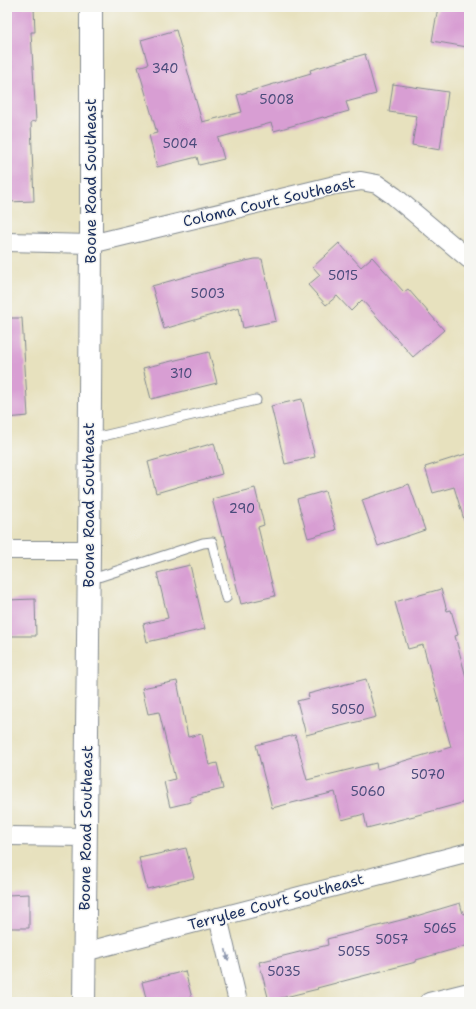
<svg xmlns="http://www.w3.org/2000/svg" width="476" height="1009" viewBox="0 0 476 1009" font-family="'Shantell Sans',sans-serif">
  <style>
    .building { fill: #d89ed3 }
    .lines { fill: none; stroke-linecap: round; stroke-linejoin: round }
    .lane-casing { stroke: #81888e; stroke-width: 11 }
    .street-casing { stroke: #81888e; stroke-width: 20 }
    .secondary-casing { stroke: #81888e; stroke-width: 24 }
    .lane { stroke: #fff; stroke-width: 9 }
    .street { stroke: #fff; stroke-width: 18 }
    .secondary { stroke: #fff; stroke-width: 22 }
    .oneway { fill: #8d97ae }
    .labels { text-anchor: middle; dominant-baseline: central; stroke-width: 3; stroke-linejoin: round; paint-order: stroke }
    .number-label { font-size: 13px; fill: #4a4b7b }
    .street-label { font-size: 15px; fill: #1b2f5e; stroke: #f6f6f2 }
  </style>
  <rect width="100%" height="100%" fill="#f6f6f2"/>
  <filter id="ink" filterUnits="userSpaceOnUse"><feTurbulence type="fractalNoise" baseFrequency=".025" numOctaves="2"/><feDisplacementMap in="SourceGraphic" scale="8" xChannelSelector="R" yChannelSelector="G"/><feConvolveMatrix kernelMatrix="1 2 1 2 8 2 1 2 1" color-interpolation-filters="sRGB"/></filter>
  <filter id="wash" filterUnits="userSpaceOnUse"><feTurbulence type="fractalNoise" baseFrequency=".012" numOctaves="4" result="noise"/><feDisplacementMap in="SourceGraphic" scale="16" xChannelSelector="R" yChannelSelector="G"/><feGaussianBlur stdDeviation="0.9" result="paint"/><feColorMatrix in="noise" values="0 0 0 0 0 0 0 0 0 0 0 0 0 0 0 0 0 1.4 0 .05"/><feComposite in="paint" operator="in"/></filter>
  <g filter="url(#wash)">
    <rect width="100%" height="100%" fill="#e7e1be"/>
    <g id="blocks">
      <g class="building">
        <path d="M 7,7 L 34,7 L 35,32 L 31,32 L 36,121 L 31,122 L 34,201 L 7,202 Z"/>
        <path d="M 438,7 L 469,7 L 469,36 L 467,47 L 432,41 Z"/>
        <path d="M 176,30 L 202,122 L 242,112 L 237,95 L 311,73 L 310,70 L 365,54 L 376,94 L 346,102 L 349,111 L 324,118 L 323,117 L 274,131 L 271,123 L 218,138 L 224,159 L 199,165 L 197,157 L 157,167 L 149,135 L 157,133 L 138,67 L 148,64 L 141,40 Z"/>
        <path d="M 393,84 L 448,92 L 440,150 L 412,145 L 417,116 L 389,112 Z"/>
        <path d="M 339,243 L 361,267 L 372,257 L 404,292 L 408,289 L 444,330 L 413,357 L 362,300 L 351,311 L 337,296 L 326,305 L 308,285 L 320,275 L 313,267 Z"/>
        <path d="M 255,259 L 262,259 L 276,321 L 243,328 L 239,307 L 164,329 L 152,286 L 227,265 Z"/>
        <path d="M 7,318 L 22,318 L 28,416 L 7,418 Z"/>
        <path d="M 209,352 L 217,383 L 151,399 L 143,368 Z"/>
        <path d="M 302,399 L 308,426 L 307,426 L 315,457 L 285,464 L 271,406 Z"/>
        <path d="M 214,443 L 222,474 L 156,493 L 148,462 Z"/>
        <path d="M 469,453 L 469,522 L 465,523 L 454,487 L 433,493 L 425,467 Z"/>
        <path d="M 409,484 L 425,530 L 378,546 L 362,500 Z"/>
        <path d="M 255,488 L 264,525 L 258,527 L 275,596 L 241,604 L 224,535 L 222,536 L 212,499 Z"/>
        <path d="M 325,491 L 336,530 L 308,538 L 297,499 Z"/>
        <path d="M 190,565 L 205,629 L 147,642 L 143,624 L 168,618 L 157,573 Z"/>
        <path d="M 441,589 L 447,611 L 451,610 L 458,635 L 455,636 L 469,688 L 469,801 L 414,816 L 367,828 L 364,814 L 342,820 L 335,792 L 272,808 L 256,745 L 295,735 L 307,780 L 376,763 L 377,769 L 451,747 L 423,645 L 408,649 L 395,602 Z"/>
        <path d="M 35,599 L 36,636 L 7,636 L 7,600 Z"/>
        <path d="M 366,679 L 376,717 L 306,735 L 297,701 L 309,698 L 308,694 Z"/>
        <path d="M 177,681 L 188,737 L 202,734 L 209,765 L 217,763 L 223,789 L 190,797 L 191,802 L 170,807 L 164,782 L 175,779 L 159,712 L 148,714 L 142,688 Z"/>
        <path d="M 186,848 L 194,878 L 147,889 L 139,858 Z"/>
        <path d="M 29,894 L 29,928 L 7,928 L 7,895 Z"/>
        <path d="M 460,903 L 463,914 L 469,912 L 469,945 L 416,960 L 416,962 L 317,988 L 318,989 L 269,1001 L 259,962 L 328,945 L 327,939 L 413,917 Z"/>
        <path d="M 185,971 L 193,1002 L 147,1002 L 142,982 Z"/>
      </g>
    </g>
  </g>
  <g filter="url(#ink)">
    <use href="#blocks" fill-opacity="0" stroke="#81888e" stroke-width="1"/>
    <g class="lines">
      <g class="lane-casing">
        <g id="lane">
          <path d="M 90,439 L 256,400"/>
          <path d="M 89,580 L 203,543 L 212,542 L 226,598"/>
        </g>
      </g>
      <g class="street-casing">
        <g id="street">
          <path d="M 7,242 L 91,244 L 335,185 L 361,181 L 377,184 L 394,196 L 469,259"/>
          <path d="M 7,550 L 89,550"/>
          <path d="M 7,836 L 87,837"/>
          <path d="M 218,917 L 238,1002"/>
          <path d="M 84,952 L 469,852"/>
          <path d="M 429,1002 L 469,992"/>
        </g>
      </g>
      <g class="secondary-casing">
        <path id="secondary" d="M 84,1002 L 89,550 L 91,244 L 91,7"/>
      </g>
      <use href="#lane" class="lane"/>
      <use href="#street" class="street"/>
      <use href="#secondary" class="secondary"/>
    </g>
    <defs><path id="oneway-solid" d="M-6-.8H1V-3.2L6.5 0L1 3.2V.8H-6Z"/></defs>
    <use class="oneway" href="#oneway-solid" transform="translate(227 955) rotate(77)"/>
  </g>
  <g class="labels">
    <g class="number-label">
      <text x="165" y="68">340</text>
      <text x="277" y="99">5008</text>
      <text x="180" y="143">5004</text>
      <text x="343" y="275">5015</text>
      <text x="208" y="293">5003</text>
      <text x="181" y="373">310</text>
      <text x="242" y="508">290</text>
      <text x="348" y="709">5050</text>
      <text x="428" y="774">5070</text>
      <text x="368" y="791">5060</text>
      <text x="440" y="928">5065</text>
      <text x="392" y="939">5057</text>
      <text x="354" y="951">5055</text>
      <text x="284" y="971">5035</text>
    </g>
    <g class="street-label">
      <text transform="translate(91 181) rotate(-90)">Boone Road Southeast</text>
      <text transform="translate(269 202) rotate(-13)">Coloma Court Southeast</text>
      <text transform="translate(89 505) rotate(-90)">Boone Road Southeast</text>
      <text transform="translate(86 828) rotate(-89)">Boone Road Southeast</text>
      <text transform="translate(276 902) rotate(-15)">Terrylee Court Southeast</text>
    </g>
  </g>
  <rect width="476" height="1009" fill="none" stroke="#f6f6f2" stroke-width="24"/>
</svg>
